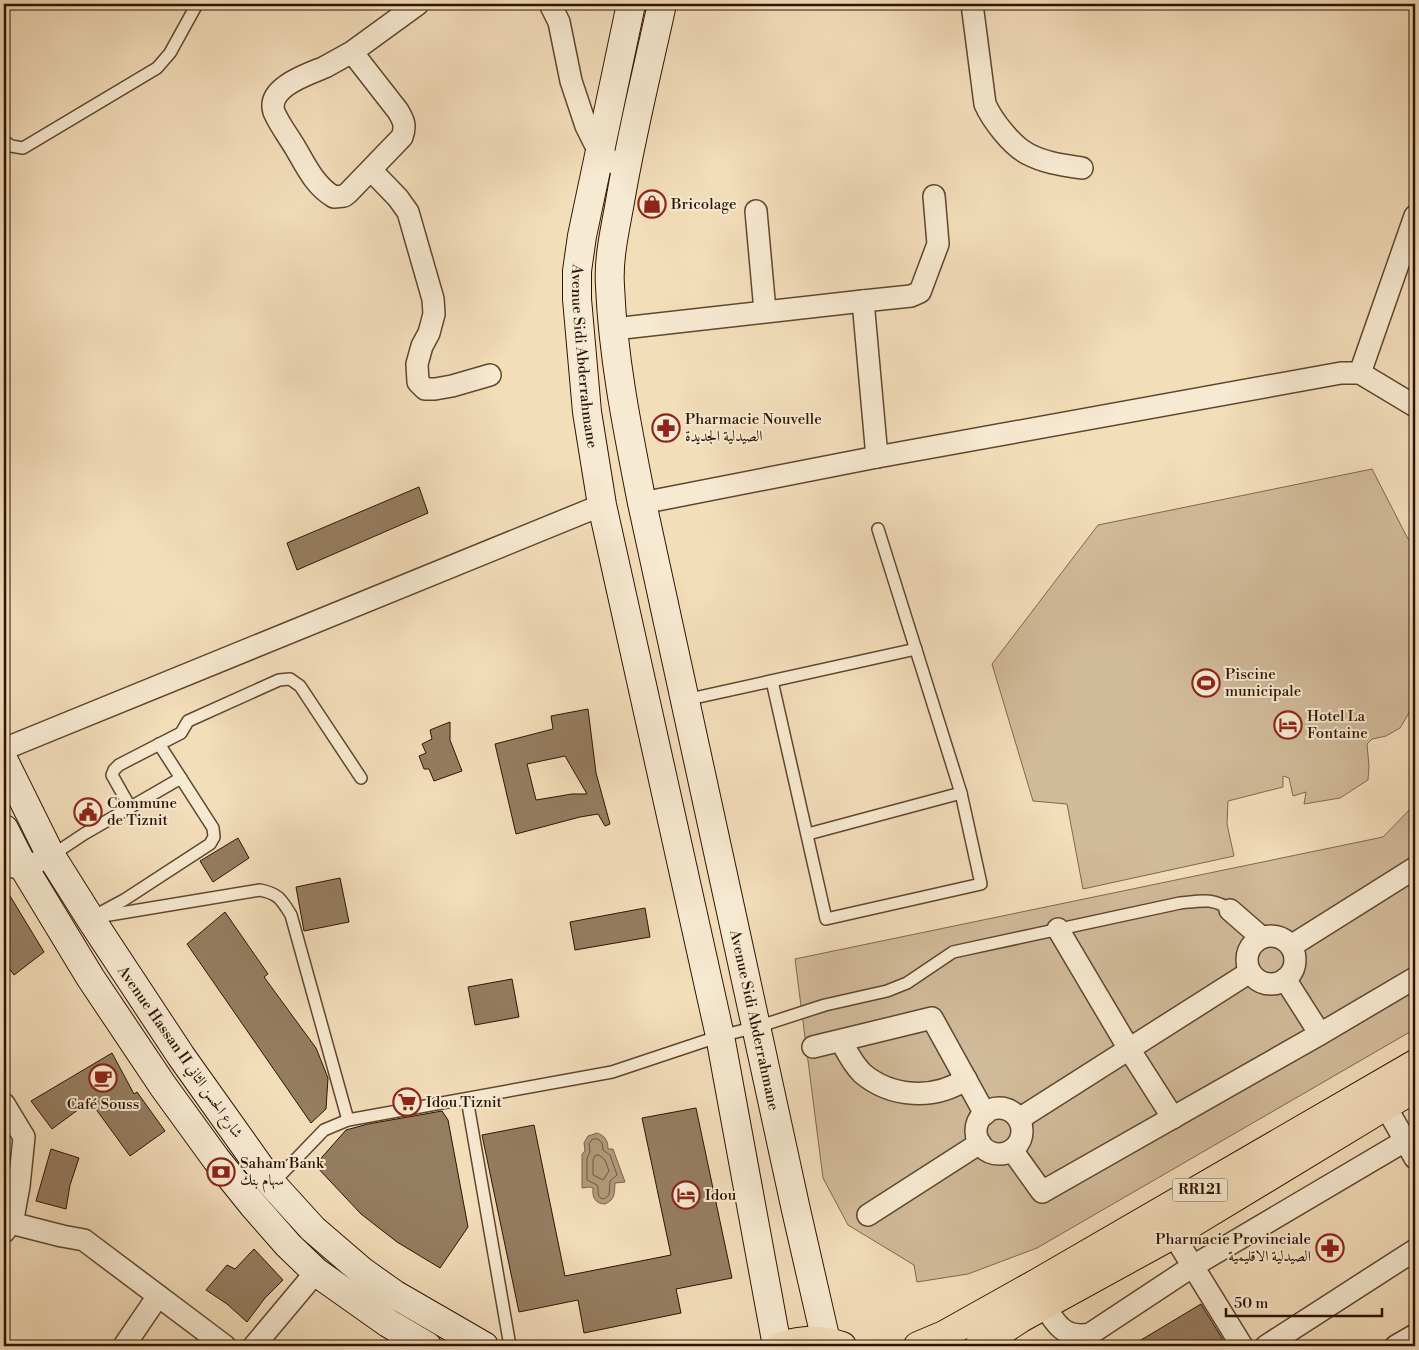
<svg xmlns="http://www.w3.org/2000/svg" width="1419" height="1350" viewBox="0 0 1419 1350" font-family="'Libre Bodoni',Amiri,serif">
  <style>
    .green { fill: #d2bb9a; stroke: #80674d }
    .water { fill: #b0997b; stroke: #7c634a }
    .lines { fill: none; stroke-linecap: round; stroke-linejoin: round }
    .shore { stroke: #70563e; stroke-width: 1 }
    .building { fill: #957d61; stroke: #2f1300; fill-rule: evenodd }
    .lane-casing { stroke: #60462e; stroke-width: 14 }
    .street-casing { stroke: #60462e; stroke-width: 24 }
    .secondary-casing { stroke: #2f1300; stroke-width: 30 }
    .highway-casing { stroke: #2f1300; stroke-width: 30 }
    .lane { stroke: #f7ead2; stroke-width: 11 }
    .street { stroke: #f7ead2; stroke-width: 21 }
    .secondary { stroke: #f7ead2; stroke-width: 28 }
    .highway { stroke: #f3deba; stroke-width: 28 }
    .labels { text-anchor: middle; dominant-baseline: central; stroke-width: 4; stroke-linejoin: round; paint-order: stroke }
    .shield { fill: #f7ead2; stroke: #6b543f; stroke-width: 1 }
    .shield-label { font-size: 14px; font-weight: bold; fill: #2f1300 }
    .poi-label { font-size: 15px; fill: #2f1300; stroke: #f7ead2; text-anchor: start }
    .street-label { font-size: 15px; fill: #2f1300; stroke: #f7ead2 }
  </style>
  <rect width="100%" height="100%" fill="#f3deba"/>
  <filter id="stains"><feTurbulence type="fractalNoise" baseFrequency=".004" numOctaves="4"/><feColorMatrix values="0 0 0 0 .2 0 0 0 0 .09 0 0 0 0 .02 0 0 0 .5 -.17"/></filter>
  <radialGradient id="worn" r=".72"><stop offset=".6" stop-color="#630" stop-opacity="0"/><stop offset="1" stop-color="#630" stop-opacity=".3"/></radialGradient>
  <g class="green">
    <path d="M 1372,469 L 1408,539 L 1415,541 L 1415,703 L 1400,728 L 1386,736 L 1372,739 L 1367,744 L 1369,766 L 1368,780 L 1340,798 L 1304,804 L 1306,792 L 1293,796 L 1289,778 L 1283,776 L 1283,787 L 1228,801 L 1227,824 L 1234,856 L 1083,889 L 1067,804 L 1033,801 L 992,664 L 1098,525 Z"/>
    <path d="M 1415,804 L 1415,1029 L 1037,1248 L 968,1274 L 917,1282 L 914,1265 L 848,1225 L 823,1178 L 795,959 L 1383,837 Z"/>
  </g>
  <path class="water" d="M 597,1133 C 605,1136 608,1140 608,1149 L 613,1149 L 625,1182 L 615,1183 C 614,1193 616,1199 605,1204 C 595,1204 592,1197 593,1188 L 590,1187 L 582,1188 L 582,1154 L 585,1151 L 584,1143 L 588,1136 Z"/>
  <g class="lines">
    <g class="shore">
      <path d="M 593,1139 L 598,1139 L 602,1143 L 603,1150 L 610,1155 L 617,1175 L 610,1181 L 609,1195 L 604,1199 C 595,1198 600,1190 597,1185 L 587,1180 L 587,1158 L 590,1152 L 589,1144 Z"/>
      <path d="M 596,1155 L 599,1155 L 605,1160 L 609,1171 L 603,1180 L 593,1175 L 593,1160 Z"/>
    </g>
  </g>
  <g class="building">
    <path d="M 419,487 L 428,513 L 297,570 L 287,543 Z"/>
    <path d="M 588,709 L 596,773 L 610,824 L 605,826 L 598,814 L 580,817 L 516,834 L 495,744 L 553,729 L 551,716 ZM 565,756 L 587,794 L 572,794 L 536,800 L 527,764 Z"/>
    <path d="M 450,722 L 450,740 L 462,771 L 434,781 L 429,769 L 424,769 L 419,756 L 426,753 L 422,744 L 432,739 L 430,730 Z"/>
    <path d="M 238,838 L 249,858 L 213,882 L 200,861 Z"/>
    <path d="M 340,878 L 349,922 L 304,931 L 296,887 Z"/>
    <path d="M 4,886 L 44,952 L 14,975 L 4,961 Z"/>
    <path d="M 645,908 L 650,937 L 575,950 L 570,922 Z"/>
    <path d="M 225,912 L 268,974 L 264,977 L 316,1048 L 328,1078 L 326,1109 L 311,1123 L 187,944 Z"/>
    <path d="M 512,979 L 519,1017 L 475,1025 L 468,987 Z"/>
    <path d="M 112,1053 L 134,1094 L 137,1092 L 165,1131 L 130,1156 L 90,1101 L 52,1129 L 31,1101 Z"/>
    <path d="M 696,1108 L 732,1278 L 676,1289 L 681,1313 L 584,1333 L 578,1300 L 519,1312 L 482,1135 L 534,1125 L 565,1276 L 671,1255 L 642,1118 Z"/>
    <path d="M 442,1111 L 448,1120 L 468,1227 L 440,1268 L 397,1242 L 361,1214 L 315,1165 L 346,1130 L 368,1124 Z"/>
    <path d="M 51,1149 L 79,1158 L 70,1185 L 66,1209 L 36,1201 Z"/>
    <path d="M 254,1249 L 283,1280 L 265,1298 L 247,1322 L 227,1304 L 206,1290 L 227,1265 L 235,1269 Z"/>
    <path d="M 1201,1304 L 1225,1343 L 1220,1346 L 1131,1346 Z"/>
  </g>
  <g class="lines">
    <g class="lane-casing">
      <g id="lane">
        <path d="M 4,141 L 11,146 L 23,148 L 157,68 L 170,53 L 197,4"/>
        <path d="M 772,681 L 826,919 L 981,884 L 961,793 L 878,529"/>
        <path d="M 685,700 L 916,649"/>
        <path d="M 130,807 L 112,775 L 114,770 L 119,765 L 181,733 L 188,721 L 279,680 L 290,679 L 300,686 L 361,778"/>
        <path d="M 808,834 L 961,793"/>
        <path d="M 51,856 L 84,834 L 181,778"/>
        <path d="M 98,914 L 124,900 L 210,844 L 214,837 L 213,828 L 159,744"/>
        <path d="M 91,918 L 260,890 C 279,894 281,899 291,915 L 348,1120"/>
        <path d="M 467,1099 L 510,1346"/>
        <path d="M 272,1184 L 324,1130 L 348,1120 L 612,1072 L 720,1036 L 757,1027 L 825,1005 L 887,991 L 907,983 L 953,952 L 1180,903 C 1200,901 1213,897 1230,910"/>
      </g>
    </g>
    <g class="street-casing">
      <g id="street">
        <path d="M 550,4 L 559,22 L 571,81 L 586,126 L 600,154 L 626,170"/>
        <path d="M 972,4 L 985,104 C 992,120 1012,146 1028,154 C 1045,163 1063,165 1082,168"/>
        <path d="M 352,52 C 343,57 334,62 325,67 C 309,74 266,87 274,112 C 279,124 289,137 296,149 C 306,166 315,186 334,197 L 344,196 L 348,193 L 402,137 C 406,126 404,121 398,111 L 352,52 L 418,4"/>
        <path d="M 371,170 L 398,198 L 408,212 L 433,299 L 434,314 L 429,333 L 422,346 L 417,364 L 418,382 L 425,389 L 435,389 L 452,386 L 490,375"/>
        <path d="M 756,211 L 765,311"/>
        <path d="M 863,301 L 911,296 L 920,292 L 938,244 L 934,196"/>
        <path d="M 614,329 L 863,301 L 877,457"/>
        <path d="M 1360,373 L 1415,216"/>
        <path d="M 642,503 L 877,457 L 1341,373 L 1360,373 L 1415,406"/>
        <path d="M 4,749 L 602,505"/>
        <path d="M 4,866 L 24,868 L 51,856"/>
        <path d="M 1230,910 L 1261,937"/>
        <path d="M 1058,929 L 1129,1049 L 1173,1118"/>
        <circle cx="1271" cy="960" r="24"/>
        <path d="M 1291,946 L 1415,868"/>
        <path d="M 1285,979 L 1320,1034"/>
        <path d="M 841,1041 C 847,1052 853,1064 862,1073 C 891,1098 935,1100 966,1079"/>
        <path d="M 813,1047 L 932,1018 L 985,1114"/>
        <path d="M 1378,1093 L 1415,1158"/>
        <path d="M 4,1104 L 24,1137 L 19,1186 L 14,1213 L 11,1223 L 4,1232"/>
        <circle cx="999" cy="1131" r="23"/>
        <path d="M 1019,1119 L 1250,972"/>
        <path d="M 1012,1150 L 1042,1192 L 1320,1034 L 1415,978"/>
        <path d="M 868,1215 L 980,1143"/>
        <path d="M 1165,1221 L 1242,1346"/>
        <path d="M 11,1223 L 62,1236 L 84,1240 L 225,1346"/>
        <path d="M 1044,1305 C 1056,1325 1065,1339 1090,1334 L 1193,1266 L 1415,1135"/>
        <path d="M 124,1346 L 158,1296"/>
        <path d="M 254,1346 L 316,1272"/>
        <path d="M 1266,1346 L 1415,1250"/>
        <path d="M 1396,1346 L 1415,1335"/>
      </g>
    </g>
    <g class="secondary-casing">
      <g id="secondary">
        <path id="s1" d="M 631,4 L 582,236 L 577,271 L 577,299 L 587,412 L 602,505 L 720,1036 L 777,1346"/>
        <path id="s2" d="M 662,4 C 648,68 632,132 621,196 C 616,226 608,256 610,286 C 613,359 628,432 642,503 L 796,1210 L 826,1341"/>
        <path d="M 4,761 L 51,856 L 90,918 L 181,1056 L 272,1184 L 313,1229 L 363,1272 L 394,1294 L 484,1346"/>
        <path d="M 4,829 L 24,868 L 90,977 L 163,1086 L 216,1159 L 253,1205 L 288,1245 L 316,1272 L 388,1323 L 427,1346"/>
      </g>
    </g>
    <g class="highway-casing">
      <g id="highway">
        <path d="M 780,1346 C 803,1340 818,1338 842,1346"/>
        <path d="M 918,1346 L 944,1335 L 1037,1283 L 1415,1064"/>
        <path d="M 979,1346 L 1021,1318 L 1174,1234 L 1415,1088"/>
      </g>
    </g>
    <use href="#lane" class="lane"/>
    <use href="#street" class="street"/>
    <use href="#secondary" class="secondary"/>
    <use href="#highway" class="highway"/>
  </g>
  <defs>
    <g id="shop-ring" transform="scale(1.4375)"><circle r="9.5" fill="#f7ead2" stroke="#8f2418" stroke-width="1.5"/><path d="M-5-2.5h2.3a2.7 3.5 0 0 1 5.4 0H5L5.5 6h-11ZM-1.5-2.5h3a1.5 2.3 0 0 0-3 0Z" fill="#8f2418"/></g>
    <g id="pharmacy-ring" transform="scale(1.4375)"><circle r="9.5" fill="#f7ead2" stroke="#8f2418" stroke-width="1.5"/><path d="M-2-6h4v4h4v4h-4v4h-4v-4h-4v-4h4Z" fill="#8f2418"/></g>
    <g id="stadium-ring" transform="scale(1.4375)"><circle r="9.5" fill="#f7ead2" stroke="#8f2418" stroke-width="1.5"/><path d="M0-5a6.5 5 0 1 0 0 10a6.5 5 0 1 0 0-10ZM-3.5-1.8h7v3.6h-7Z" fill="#8f2418"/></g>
    <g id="hotel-ring" transform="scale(1.4375)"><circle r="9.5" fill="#f7ead2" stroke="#8f2418" stroke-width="1.5"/><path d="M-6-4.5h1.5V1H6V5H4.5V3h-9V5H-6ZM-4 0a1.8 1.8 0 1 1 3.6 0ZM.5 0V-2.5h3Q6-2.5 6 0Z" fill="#8f2418"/></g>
    <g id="civic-ring" transform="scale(1.4375)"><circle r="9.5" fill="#f7ead2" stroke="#8f2418" stroke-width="1.5"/><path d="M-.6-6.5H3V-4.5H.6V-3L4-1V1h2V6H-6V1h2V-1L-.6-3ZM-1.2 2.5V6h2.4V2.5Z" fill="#8f2418"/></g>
    <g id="cafe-ring" transform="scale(1.4375)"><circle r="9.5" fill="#f7ead2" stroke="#8f2418" stroke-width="1.5"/><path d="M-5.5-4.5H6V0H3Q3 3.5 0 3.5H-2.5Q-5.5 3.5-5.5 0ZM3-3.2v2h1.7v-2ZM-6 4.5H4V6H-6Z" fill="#8f2418"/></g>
    <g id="supermarket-ring" transform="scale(1.4375)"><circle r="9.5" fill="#f7ead2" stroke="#8f2418" stroke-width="1.5"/><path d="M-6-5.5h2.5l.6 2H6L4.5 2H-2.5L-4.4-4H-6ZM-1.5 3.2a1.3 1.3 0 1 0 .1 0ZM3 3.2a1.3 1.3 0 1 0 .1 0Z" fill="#8f2418"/></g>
    <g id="bank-ring" transform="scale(1.4375)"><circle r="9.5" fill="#f7ead2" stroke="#8f2418" stroke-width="1.5"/><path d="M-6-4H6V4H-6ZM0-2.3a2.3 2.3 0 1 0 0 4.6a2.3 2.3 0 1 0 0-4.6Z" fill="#8f2418"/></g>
  </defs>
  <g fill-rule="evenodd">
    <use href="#shop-ring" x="652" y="204"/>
    <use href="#pharmacy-ring" x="666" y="428"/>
    <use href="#stadium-ring" x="1206" y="683"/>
    <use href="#hotel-ring" x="1288" y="725"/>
    <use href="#civic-ring" x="88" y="812"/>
    <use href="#cafe-ring" x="103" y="1078"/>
    <use href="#supermarket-ring" x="407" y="1102"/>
    <use href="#bank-ring" x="221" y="1172"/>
    <use href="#hotel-ring" x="686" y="1195"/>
    <use href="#pharmacy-ring" x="1330" y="1248"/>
  </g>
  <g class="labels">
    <rect class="shield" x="1172.5" y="1178.5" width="55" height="23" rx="4"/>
    <g class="shield-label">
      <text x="1200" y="1190">RR121</text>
    </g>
    <g class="poi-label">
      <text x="671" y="204">Bricolage</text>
      <text x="685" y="419">Pharmacie Nouvelle<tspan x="685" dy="17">الصيدلية الجديدة</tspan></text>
      <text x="1225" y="674">Piscine<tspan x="1225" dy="17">municipale</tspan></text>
      <text x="1307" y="716">Hotel La<tspan x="1307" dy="17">Fontaine</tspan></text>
      <text x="107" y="803">Commune<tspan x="107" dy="17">de Tiznit</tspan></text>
      <text x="426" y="1102">Idou Tiznit</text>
      <text x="103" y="1104" text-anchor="middle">Café Souss</text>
      <text x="240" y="1163">Saham Bank<tspan x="240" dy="17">سهام بنك</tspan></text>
      <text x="705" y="1195">Idou</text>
      <text x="1311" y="1239" text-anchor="end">Pharmacie Provinciale<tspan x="1311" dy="17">الصيدلية الاقليمية</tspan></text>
    </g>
    <g class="street-label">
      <text stroke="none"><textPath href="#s1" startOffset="358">Avenue Sidi Abderrahmane</textPath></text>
      <text stroke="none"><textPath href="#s2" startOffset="1036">Avenue Sidi Abderrahmane</textPath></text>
      <text transform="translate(180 1052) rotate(55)">Avenue Hassan II شارع الحسن الثاني</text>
    </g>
  </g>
  <rect width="1419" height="1350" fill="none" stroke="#f3deba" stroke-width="20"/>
  <rect x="5" y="5" width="1409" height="1340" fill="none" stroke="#2f1300" stroke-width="2.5"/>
  <rect x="10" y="10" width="1399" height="1330" fill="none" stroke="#2f1300"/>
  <path d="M1226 1308v8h156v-8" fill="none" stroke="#2f1300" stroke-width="2.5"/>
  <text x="1234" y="1308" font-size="15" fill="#2f1300" stroke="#f7ead2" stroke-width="4" paint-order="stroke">50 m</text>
  <rect width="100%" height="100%" filter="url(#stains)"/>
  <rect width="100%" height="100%" fill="url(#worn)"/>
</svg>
